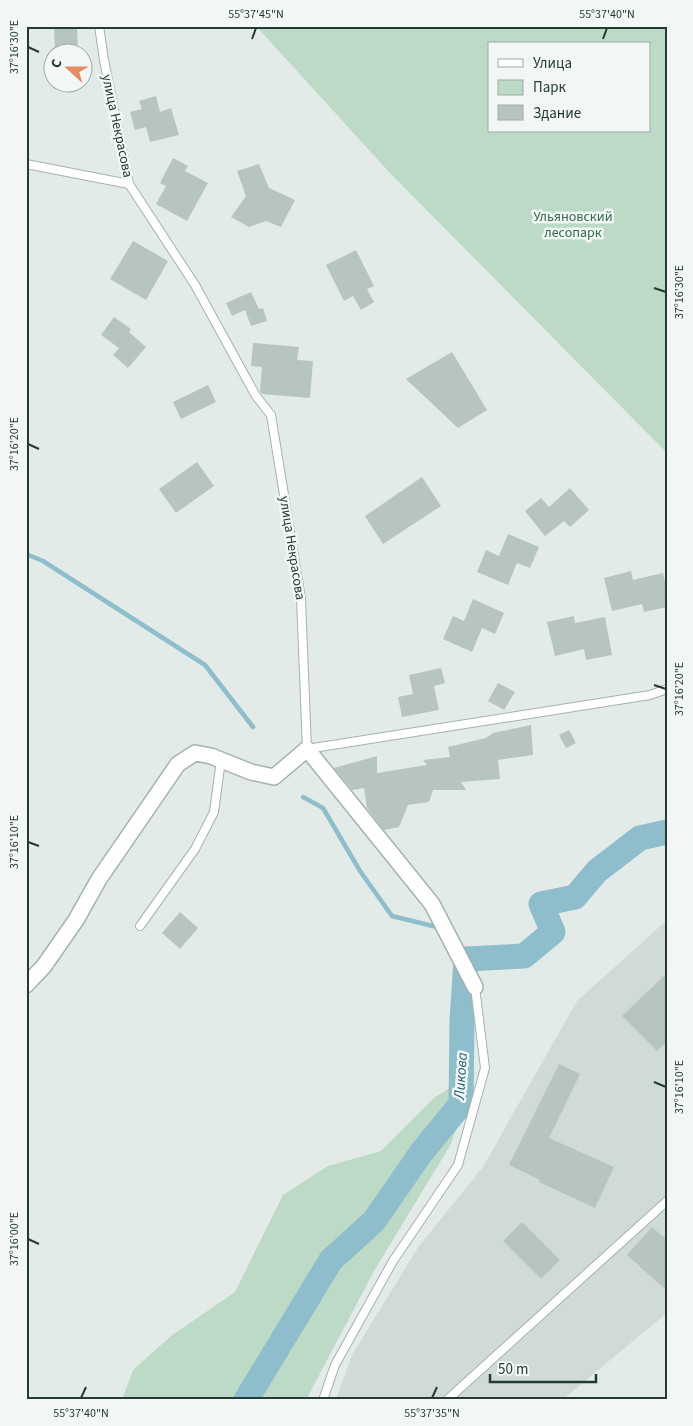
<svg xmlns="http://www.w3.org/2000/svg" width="693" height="1426" viewBox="0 0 693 1426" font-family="'Source Sans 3',sans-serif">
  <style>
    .built { fill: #d0dad6 }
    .green { fill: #bcdac6; fill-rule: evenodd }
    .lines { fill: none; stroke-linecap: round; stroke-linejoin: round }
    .stream { stroke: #8ebecb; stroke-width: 4.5 }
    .river { stroke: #8ebecb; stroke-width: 25 }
    .building { fill: #b7c5c0 }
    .lane-casing { stroke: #a5b2ae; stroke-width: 10 }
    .street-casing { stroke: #a5b2ae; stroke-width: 18 }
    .lane { stroke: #fff; stroke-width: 8 }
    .street { stroke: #fff; stroke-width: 15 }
    .ticks { fill: none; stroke: #233a35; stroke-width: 2 }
    .labels { text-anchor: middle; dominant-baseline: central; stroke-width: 5; stroke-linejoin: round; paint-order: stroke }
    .street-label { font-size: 14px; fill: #233a35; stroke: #f2f7f5 }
    .park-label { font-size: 14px; fill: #316d4c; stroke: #f2f7f5 }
    .water-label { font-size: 15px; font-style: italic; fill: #235f70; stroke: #f2f7f5 }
    .neatline { fill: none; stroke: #233a35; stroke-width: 2 }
    .ticks-label { font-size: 12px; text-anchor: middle; fill: #233a35 }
  </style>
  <rect width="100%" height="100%" fill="#e2ebe7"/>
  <path class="built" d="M 667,920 L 667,1313 L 562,1400 L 336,1400 L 352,1355 L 419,1246 L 483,1167 L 577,1001 Z"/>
  <g class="green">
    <path d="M 256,26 L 667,26 L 667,453 L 390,173 ZM 489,44 L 649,44 L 649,131 L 489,131 Z"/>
    <path d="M 475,1073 L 451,1144 L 374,1271 L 306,1400 L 187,1400 L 188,1397 L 184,1400 L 122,1400 L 133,1370 L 171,1336 L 235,1292 L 283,1195 L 328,1166 L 381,1151 L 435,1097 Z"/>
  </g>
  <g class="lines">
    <g class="stream">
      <path d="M 26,554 L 43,561 L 205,665 L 253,727"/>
      <path d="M 303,797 L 323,808 L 360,871 L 392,916 L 441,928"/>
    </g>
    <path class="river" d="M 246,1400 L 331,1260 L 374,1221 L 421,1153 L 461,1104 L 462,1021 L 466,959 L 524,956 L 553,932 L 541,904 L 575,897 L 597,871 L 640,838 L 667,832"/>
  </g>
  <g class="building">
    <path d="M 77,28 L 78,52 L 55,52 L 54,29 Z"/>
    <path d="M 156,96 L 160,112 L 171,108 L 179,135 L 150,142 L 146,127 L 135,130 L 130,112 L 142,109 L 139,101 Z"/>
    <path d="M 173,158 L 188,166 L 185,171 L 208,183 L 187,221 L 156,204 L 166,186 L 160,183 Z"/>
    <path d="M 259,164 L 269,188 L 295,200 L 281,227 L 266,221 L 249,227 L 231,217 L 246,196 L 237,171 Z"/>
    <path d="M 133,241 L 168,261 L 146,300 L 110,279 Z"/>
    <path d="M 356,250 L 374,286 L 367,289 L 374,302 L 361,310 L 353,296 L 344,301 L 326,265 Z"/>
    <path d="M 251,292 L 259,309 L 263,308 L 267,321 L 251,326 L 245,310 L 232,316 L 226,303 Z"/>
    <path d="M 114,317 L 131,329 L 129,332 L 146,347 L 128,368 L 113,355 L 119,348 L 101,335 Z"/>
    <path d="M 253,343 L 299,347 L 297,360 L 313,361 L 310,398 L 262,394 L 260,391 L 262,367 L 251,366 Z"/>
    <path d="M 452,352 L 487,410 L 458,428 L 406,379 Z"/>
    <path d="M 208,385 L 216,402 L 181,419 L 173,402 Z"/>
    <path d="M 197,462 L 214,486 L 176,513 L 159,489 Z"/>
    <path d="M 422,477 L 441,506 L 383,544 L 365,516 Z"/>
    <path d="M 570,488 L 589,510 L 570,527 L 564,521 L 545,536 L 525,511 L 541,498 L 549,507 Z"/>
    <path d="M 508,534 L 539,547 L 530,568 L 517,563 L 508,585 L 477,572 L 486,550 L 499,556 Z"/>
    <path d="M 631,571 L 633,580 L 663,573 L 667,589 L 667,607 L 644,612 L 642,604 L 612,611 L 604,578 Z"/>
    <path d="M 473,599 L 504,613 L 495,634 L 482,628 L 472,652 L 443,639 L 453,616 L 464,621 Z"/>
    <path d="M 574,616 L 575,623 L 605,617 L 612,655 L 586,660 L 584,649 L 555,656 L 547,622 Z"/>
    <path d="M 441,668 L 445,683 L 434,686 L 439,710 L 402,717 L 398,697 L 413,694 L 409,675 Z"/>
    <path d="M 498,683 L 515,692 L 504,710 L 488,701 Z"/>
    <path d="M 531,725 L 533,755 L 498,760 L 500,779 L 461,782 L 466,790 L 433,790 L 429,802 L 408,805 L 399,827 L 384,830 L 367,808 L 364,788 L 352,790 L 334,768 L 377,756 L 377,773 L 427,765 L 423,760 L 450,757 L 448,747 L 486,738 L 493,733 Z"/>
    <path d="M 569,730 L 576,743 L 566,748 L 559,735 Z"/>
    <path d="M 180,912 L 198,928 L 180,949 L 162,933 Z"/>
    <path d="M 667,973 L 667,1042 L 657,1051 L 622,1016 Z"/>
    <path d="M 559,1064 L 580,1074 L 549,1138 L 614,1167 L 595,1208 L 539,1182 L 540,1180 L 509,1165 Z"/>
    <path d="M 522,1222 L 560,1260 L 541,1279 L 503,1241 Z"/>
    <path d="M 652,1227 L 667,1240 L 667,1291 L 627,1255 Z"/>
  </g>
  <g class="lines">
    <g class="lane-casing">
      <g id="lane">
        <path d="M 99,26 L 104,60 L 129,184 L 195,285 L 256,396 L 271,415 L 301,599 L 307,749 L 650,695 L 667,689"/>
        <path d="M 26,164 L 129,184"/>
        <path d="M 140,926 L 195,849 L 214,812 L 221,760"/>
        <path d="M 323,1400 L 335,1365 L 393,1261 L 458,1165 L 485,1068 L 475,987"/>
        <path d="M 447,1400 L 667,1201"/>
      </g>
    </g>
    <g class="street-casing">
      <path id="street" d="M 26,985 L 44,966 L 76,920 L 99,879 L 178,764 L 195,753 L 211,756 L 251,772 L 274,777 L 307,749 L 432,904 L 475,987"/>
    </g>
    <use href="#lane" class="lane"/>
    <use href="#street" class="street"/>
  </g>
  <path class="ticks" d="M 252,39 L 256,28M 603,39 L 607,28M 28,47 L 39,52M 654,288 L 666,292M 28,444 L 39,449M 654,685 L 666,689M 28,842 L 39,846M 654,1082 L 666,1087M 28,1239 L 39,1244M 81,1398 L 86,1387M 432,1398 L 437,1387"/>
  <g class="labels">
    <g class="street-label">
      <text transform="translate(117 126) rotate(78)">улица Некрасова</text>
      <text transform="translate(292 548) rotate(81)">улица Некрасова</text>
    </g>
    <g class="park-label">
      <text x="573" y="217">Ульяновский<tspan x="573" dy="16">лесопарк</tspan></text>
    </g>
    <g class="water-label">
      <text transform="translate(461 1076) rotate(-86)">Ликова</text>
    </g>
  </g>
  <rect width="693" height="1426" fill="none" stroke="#f2f7f5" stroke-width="55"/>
  <rect x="488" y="42" width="162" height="90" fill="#f2f7f5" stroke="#9faba8"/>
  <rect x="498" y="59" width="25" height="8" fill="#ffffff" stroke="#9faba8"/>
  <text x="533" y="68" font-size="15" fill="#233a35">Улица</text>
  <rect x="498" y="80" width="25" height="15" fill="#bcdac6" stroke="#9faba8"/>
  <text x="533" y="92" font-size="15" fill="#233a35">Парк</text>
  <rect x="498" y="105" width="25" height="15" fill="#b7c5c0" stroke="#9faba8"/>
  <text x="533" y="118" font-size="15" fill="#233a35">Здание</text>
  <g transform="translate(68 68) rotate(291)"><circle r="24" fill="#f2f7f5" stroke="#9faba8"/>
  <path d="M0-4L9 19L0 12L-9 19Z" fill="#e58b65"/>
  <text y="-8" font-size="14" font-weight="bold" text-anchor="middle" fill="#233a35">С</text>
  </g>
  <path d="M490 1374v8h106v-8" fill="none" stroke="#233a35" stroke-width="2.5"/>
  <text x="498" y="1374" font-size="15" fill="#233a35" stroke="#f2f7f5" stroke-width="4" paint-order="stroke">50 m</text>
  <rect x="28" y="28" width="638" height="1370" class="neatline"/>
  <g class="ticks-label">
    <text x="256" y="18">55°37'45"N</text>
    <text x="607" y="18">55°37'40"N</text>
    <text transform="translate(14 47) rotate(-90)" y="4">37°16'30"E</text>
    <text transform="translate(679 292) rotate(-90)" y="4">37°16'30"E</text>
    <text transform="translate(14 444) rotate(-90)" y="4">37°16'20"E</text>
    <text transform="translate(679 689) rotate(-90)" y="4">37°16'20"E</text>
    <text transform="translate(14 842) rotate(-90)" y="4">37°16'10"E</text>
    <text transform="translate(679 1087) rotate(-90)" y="4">37°16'10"E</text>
    <text transform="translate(14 1239) rotate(-90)" y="4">37°16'00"E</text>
    <text x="81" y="1417">55°37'40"N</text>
    <text x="432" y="1417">55°37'35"N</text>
  </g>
</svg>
